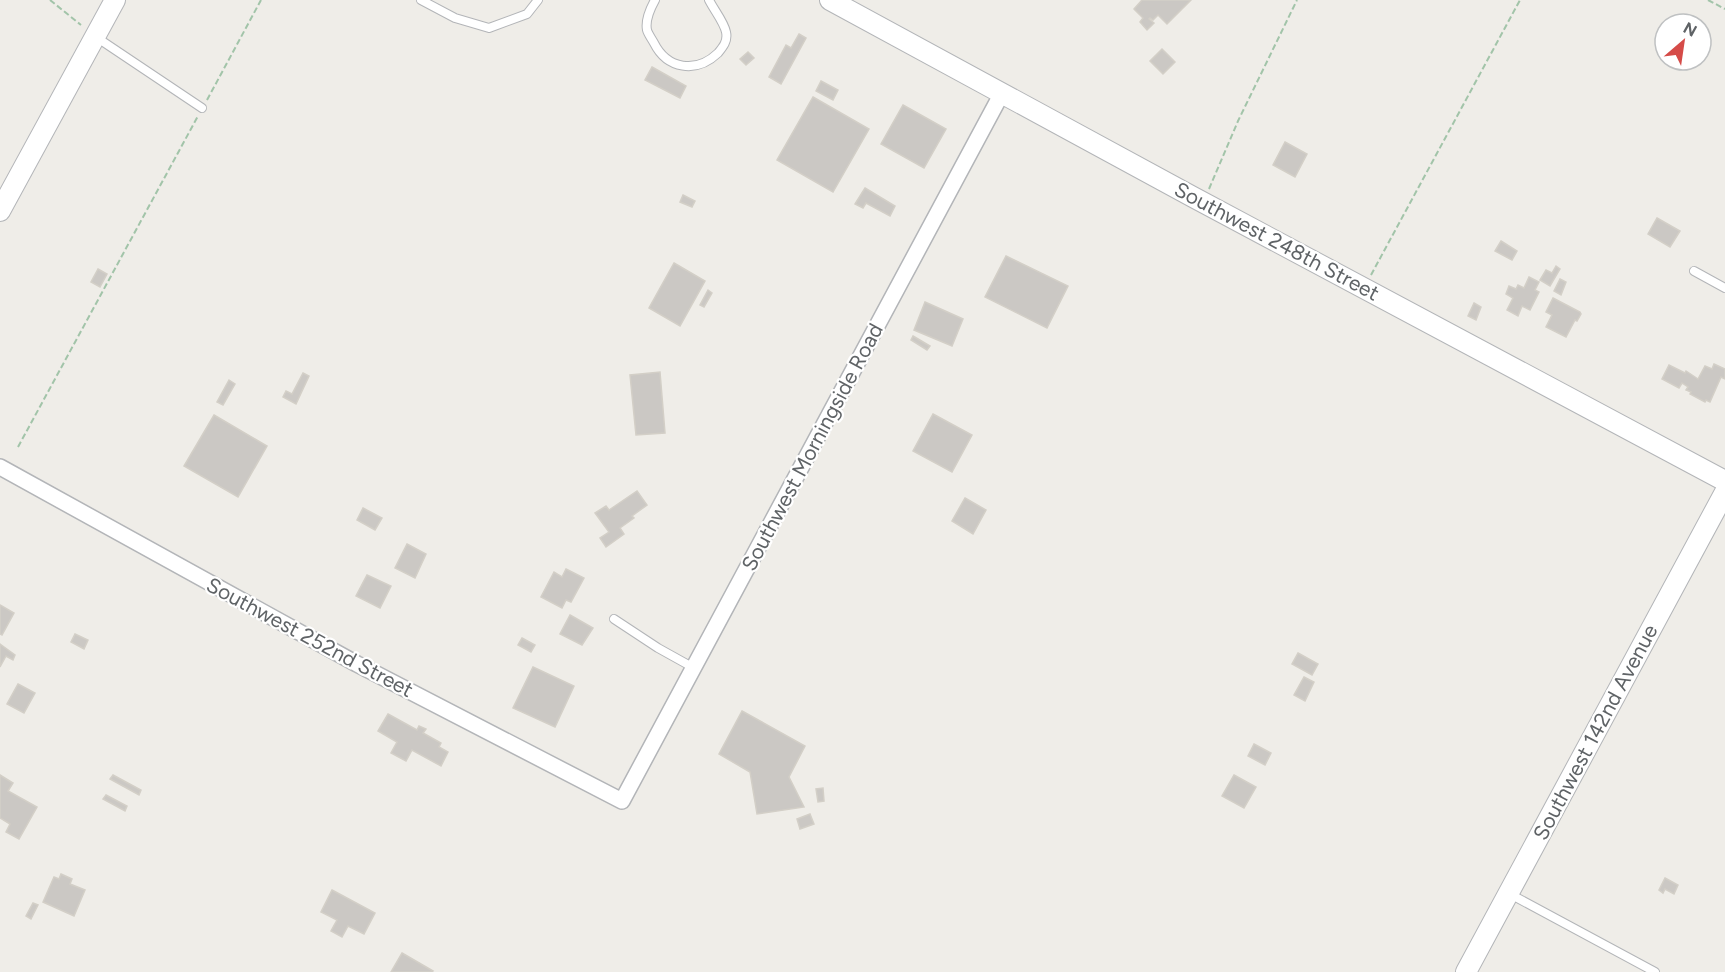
<svg xmlns="http://www.w3.org/2000/svg" width="1725" height="972" viewBox="0 0 1725 972" font-family="Figtree,sans-serif">
  <style>
    .building { fill: #cbc8c4; stroke: #d3cfc7; stroke-width: 1.5 }
    .lines { fill: none; stroke-linecap: round; stroke-linejoin: round }
    .service-casing { stroke: #b3b5b8; stroke-width: 10 }
    .minor-casing { stroke: #b3b5b8; stroke-width: 18 }
    .tertiary-casing { stroke: #b3b5b8; stroke-width: 22 }
    .path { stroke: #a2c4a9; stroke-width: 2; stroke-dasharray: 6 3; stroke-linecap: butt }
    .service { stroke: #fff; stroke-width: 8 }
    .minor { stroke: #fff; stroke-width: 15 }
    .tertiary { stroke: #fff; stroke-width: 20 }
    .labels { text-anchor: middle; dominant-baseline: central; stroke-width: 4.5; stroke-linejoin: round; paint-order: stroke }
    .street-label { font-size: 21px; fill: #5f6366; stroke: #fff }
  </style>
  <rect width="100%" height="100%" fill="#efede8"/>
  <g class="building">
    <path d="M 1142,0 L 1191,0 L 1167,24 L 1158,15 L 1153,20 L 1150,18 L 1149,19 L 1154,23 L 1147,30 L 1140,22 L 1143,18 L 1134,9 Z"/>
    <path d="M 799,34 L 806,38 L 781,84 L 769,77 L 786,45 L 791,48 Z"/>
    <path d="M 1162,49 L 1175,62 L 1163,74 L 1150,61 Z"/>
    <path d="M 748,52 L 754,58 L 746,65 L 740,59 Z"/>
    <path d="M 652,67 L 686,86 L 680,98 L 645,80 Z"/>
    <path d="M 821,81 L 838,90 L 833,100 L 816,91 Z"/>
    <path d="M 813,97 L 869,129 L 833,192 L 777,160 Z"/>
    <path d="M 903,105 L 946,129 L 924,168 L 881,144 Z"/>
    <path d="M 1285,142 L 1307,154 L 1295,177 L 1273,165 Z"/>
    <path d="M 865,188 L 895,206 L 890,216 L 866,203 L 863,208 L 855,204 Z"/>
    <path d="M 683,195 L 695,201 L 692,207 L 680,202 Z"/>
    <path d="M 1657,218 L 1680,231 L 1670,247 L 1648,234 Z"/>
    <path d="M 1501,241 L 1517,251 L 1512,260 L 1495,251 Z"/>
    <path d="M 1006,256 L 1068,286 L 1047,328 L 985,297 Z"/>
    <path d="M 674,263 L 705,281 L 680,326 L 649,308 Z"/>
    <path d="M 1556,266 L 1560,269 L 1550,286 L 1540,280 L 1546,270 L 1552,273 Z"/>
    <path d="M 98,269 L 107,274 L 100,287 L 91,282 Z"/>
    <path d="M 1529,277 L 1539,282 L 1535,290 L 1539,292 L 1530,310 L 1522,306 L 1518,316 L 1507,310 L 1513,298 L 1506,294 L 1509,286 L 1516,289 L 1518,285 L 1524,288 Z"/>
    <path d="M 1560,279 L 1566,282 L 1561,295 L 1554,291 Z"/>
    <path d="M 708,290 L 712,293 L 704,307 L 700,305 Z"/>
    <path d="M 1553,298 L 1580,312 L 1581,314 L 1577,321 L 1575,320 L 1566,337 L 1546,327 L 1552,315 L 1546,312 Z"/>
    <path d="M 925,302 L 963,319 L 952,346 L 914,330 Z"/>
    <path d="M 1474,303 L 1481,307 L 1476,320 L 1468,316 Z"/>
    <path d="M 913,336 L 930,346 L 927,350 L 911,340 Z"/>
    <path d="M 1714,364 L 1725,369 L 1725,379 L 1721,377 L 1710,402 L 1706,400 L 1705,402 L 1690,394 L 1691,392 L 1686,390 L 1688,387 L 1682,383 L 1679,388 L 1662,379 L 1669,365 L 1685,373 L 1686,371 L 1698,379 L 1705,366 L 1712,369 Z"/>
    <path d="M 660,372 L 665,433 L 636,435 L 630,375 Z"/>
    <path d="M 303,373 L 309,376 L 296,404 L 283,397 L 286,391 L 292,394 Z"/>
    <path d="M 229,380 L 235,384 L 223,405 L 217,402 Z"/>
    <path d="M 933,414 L 972,435 L 952,472 L 913,451 Z"/>
    <path d="M 214,415 L 267,446 L 238,497 L 184,466 Z"/>
    <path d="M 637,491 L 647,505 L 632,516 L 634,518 L 620,528 L 624,534 L 606,547 L 600,538 L 609,532 L 595,513 L 606,506 L 609,510 Z"/>
    <path d="M 965,498 L 986,510 L 973,534 L 952,521 Z"/>
    <path d="M 363,508 L 382,518 L 375,530 L 357,520 Z"/>
    <path d="M 407,544 L 426,554 L 415,578 L 395,568 Z"/>
    <path d="M 566,569 L 584,578 L 571,602 L 566,600 L 562,608 L 541,597 L 554,572 L 562,577 Z"/>
    <path d="M 367,575 L 391,586 L 380,608 L 356,596 Z"/>
    <path d="M 0,605 L 14,613 L 2,635 L 0,634 Z"/>
    <path d="M 570,615 L 593,628 L 582,645 L 560,634 Z"/>
    <path d="M 75,634 L 88,640 L 84,649 L 71,642 Z"/>
    <path d="M 522,638 L 535,645 L 531,652 L 518,645 Z"/>
    <path d="M 0,644 L 15,655 L 13,660 L 6,656 L 0,667 Z"/>
    <path d="M 1298,653 L 1318,664 L 1312,675 L 1292,664 Z"/>
    <path d="M 533,667 L 574,686 L 555,727 L 513,708 Z"/>
    <path d="M 1304,677 L 1314,682 L 1305,701 L 1294,695 Z"/>
    <path d="M 18,684 L 35,693 L 24,713 L 7,704 Z"/>
    <path d="M 742,711 L 805,746 L 789,777 L 804,807 L 757,814 L 750,772 L 719,754 Z"/>
    <path d="M 388,714 L 417,730 L 419,726 L 426,729 L 423,733 L 441,743 L 439,747 L 448,752 L 441,766 L 412,750 L 406,761 L 391,753 L 397,742 L 378,731 Z"/>
    <path d="M 1254,744 L 1271,753 L 1265,765 L 1248,756 Z"/>
    <path d="M 0,775 L 13,783 L 8,791 L 37,807 L 19,839 L 6,832 L 10,824 L 0,818 Z"/>
    <path d="M 113,775 L 141,790 L 139,795 L 110,779 Z"/>
    <path d="M 1234,775 L 1256,787 L 1244,808 L 1222,796 Z"/>
    <path d="M 823,788 L 824,801 L 818,802 L 816,789 Z"/>
    <path d="M 106,795 L 127,806 L 125,811 L 103,799 Z"/>
    <path d="M 810,814 L 814,824 L 800,829 L 797,819 Z"/>
    <path d="M 61,874 L 72,879 L 70,884 L 85,890 L 74,916 L 43,902 L 54,877 L 59,879 Z"/>
    <path d="M 1665,878 L 1678,885 L 1674,894 L 1665,889 L 1663,893 L 1659,890 Z"/>
    <path d="M 332,890 L 375,913 L 364,934 L 348,926 L 342,937 L 331,931 L 337,920 L 321,912 Z"/>
    <path d="M 33,903 L 38,905 L 31,919 L 26,916 Z"/>
    <path d="M 402,953 L 433,971 L 432,972 L 391,972 Z"/>
  </g>
  <g class="lines">
    <g class="service-casing">
      <g id="service">
        <path d="M 421,0 L 455,18 L 489,28 L 527,14 L 538,0"/>
        <path d="M 655,0 C 650,9 645,20 647,30 C 648,34 652,39 654,43 C 667,69 696,74 718,53 C 723,47 728,41 726,32 C 724,22 714,10 709,0"/>
        <path d="M 96,37 L 202,108"/>
        <path d="M 1694,271 L 1725,288"/>
        <path d="M 614,619 L 658,648 L 694,668"/>
        <path d="M 1510,894 L 1655,972"/>
      </g>
    </g>
    <g class="minor-casing">
      <path id="minor" d="M 0,467 L 357,664 L 622,801 L 1002,93"/>
    </g>
    <g class="tertiary-casing">
      <g id="tertiary">
        <path d="M 830,0 L 1193,197 L 1725,481"/>
        <path d="M 0,211 L 115,0"/>
        <path d="M 1466,972 L 1725,492"/>
      </g>
    </g>
    <g class="path">
      <path d="M 50,0 L 81,25"/>
      <path d="M 1708,0 L 1725,9"/>
      <path d="M 207,100 L 261,0"/>
      <path d="M 1209,189 L 1238,121 L 1297,0"/>
      <path d="M 1371,275 L 1520,0"/>
      <path d="M 18,447 L 198,116"/>
    </g>
    <use href="#service" class="service"/>
    <use href="#minor" class="minor"/>
    <use href="#tertiary" class="tertiary"/>
  </g>
  <g class="labels">
    <g class="street-label">
      <text transform="translate(1277 241) rotate(28)">Southwest 248th Street</text>
      <text transform="translate(812 447) rotate(-62)">Southwest Morningside Road</text>
      <text transform="translate(310 637) rotate(28)">Southwest 252nd Street</text>
      <text transform="translate(1595 732) rotate(-62)">Southwest 142nd Avenue</text>
    </g>
  </g>
  <g transform="translate(1683 42) rotate(29)"><circle r="28" fill="#ffffff" stroke="#bfc1c2" stroke-width="1.5"/>
  <path d="M0-4.5L10 22L0 15L-10 22Z" fill="#d54b48"/>
  <text y="-9" font-size="16" font-weight="bold" text-anchor="middle" fill="#5f6366">N</text>
  </g>
</svg>
